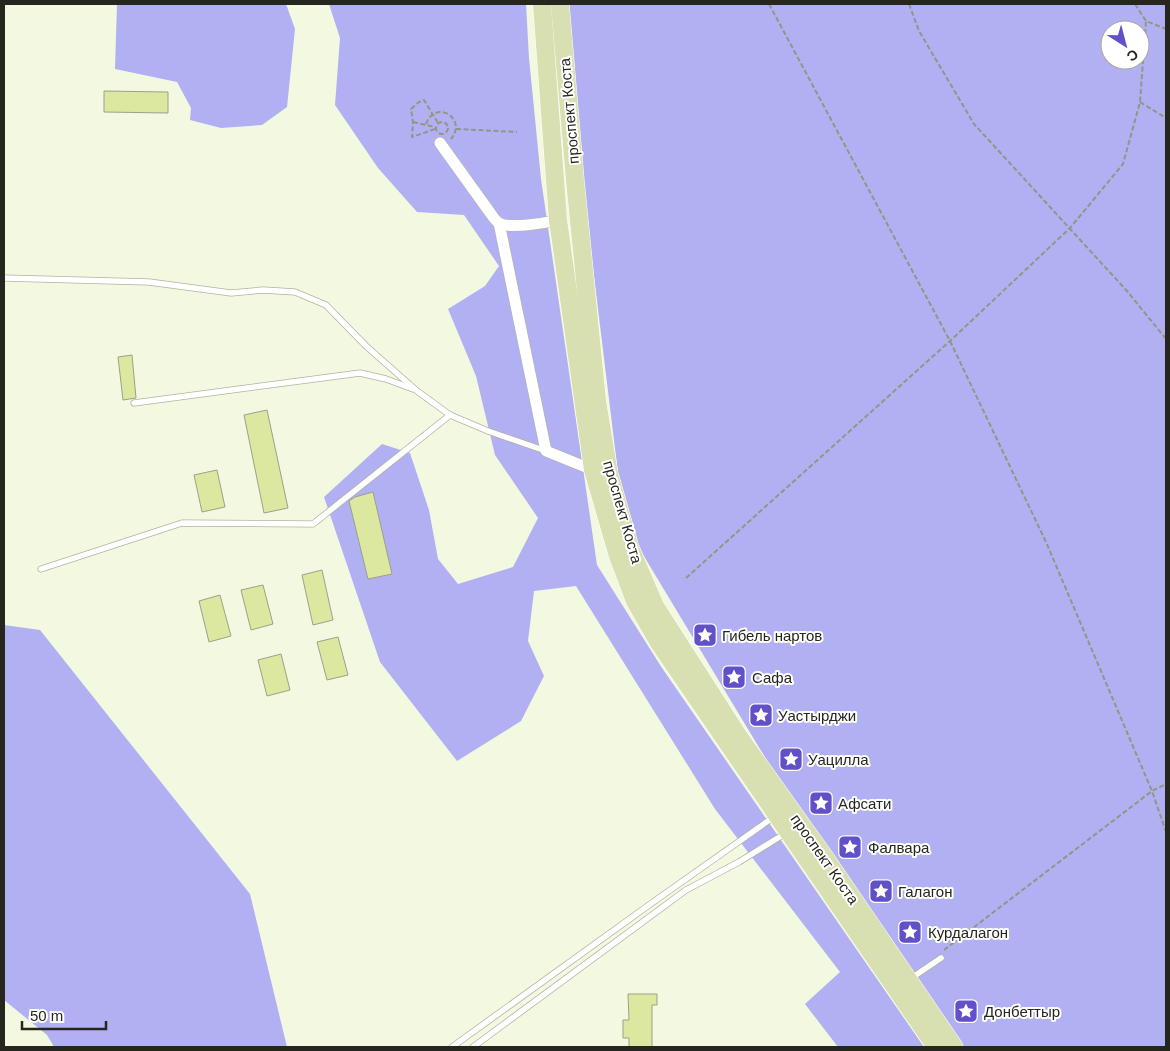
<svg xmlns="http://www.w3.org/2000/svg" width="1170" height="1051" viewBox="0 0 1170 1051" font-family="Arial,sans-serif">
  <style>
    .forest { fill: #b1b0f3; fill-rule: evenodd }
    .building { fill: #dce89f; stroke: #9ca08a }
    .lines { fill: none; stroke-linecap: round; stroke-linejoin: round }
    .service-casing { stroke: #b0b49e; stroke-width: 7 }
    .minor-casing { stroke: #b0b49e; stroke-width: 12 }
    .primary-casing { stroke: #fff; stroke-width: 19 }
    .path { stroke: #939685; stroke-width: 2; stroke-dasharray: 5 2.5; stroke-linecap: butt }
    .service { stroke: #fff; stroke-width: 5.5 }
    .minor { stroke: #fff; stroke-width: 11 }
    .primary { stroke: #d8dfb1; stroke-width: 18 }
    .labels { text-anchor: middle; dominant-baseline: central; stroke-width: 4; stroke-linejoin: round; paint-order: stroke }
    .street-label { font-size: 15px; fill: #25261d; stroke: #fff }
    .poi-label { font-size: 15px; fill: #25261d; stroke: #fff; text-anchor: start }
  </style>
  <rect width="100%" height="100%" fill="#f3f8e0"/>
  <g class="forest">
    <path d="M 117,4 L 286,4 L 295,29 L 287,107 L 262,125 L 221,128 L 190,120 L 191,108 L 177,82 L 115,69 Z"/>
    <path d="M 329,4 L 526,4 L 529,58 L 541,179 L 597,565 L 662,668 L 924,1047 L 838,1047 L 805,1004 L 840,972 L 715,809 L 576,586 L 534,591 L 528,641 L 544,676 L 521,721 L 457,761 L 380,662 L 324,497 L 382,444 L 410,453 L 429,510 L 438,559 L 458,584 L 513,567 L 538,518 L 495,455 L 476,376 L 448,309 L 485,286 L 499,266 L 464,215 L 417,212 L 378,168 L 335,105 L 340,38 Z"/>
    <path d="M 567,4 L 1166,4 L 1166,1047 L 959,1047 L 781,784 L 639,548 L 618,473 L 584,194 ZM 1110,30 L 1140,30 L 1140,60 L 1110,60 Z"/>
    <path d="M 4,625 L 40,630 L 250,894 L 287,1047 L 54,1047 L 47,1035 L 4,1000 Z"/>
  </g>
  <g class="building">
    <path d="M 104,91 L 168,92 L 168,113 L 104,112 Z"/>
    <path d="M 132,355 L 136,398 L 123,400 L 118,357 Z"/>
    <path d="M 267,410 L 288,508 L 264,513 L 244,415 Z"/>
    <path d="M 217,470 L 225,507 L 202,512 L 194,475 Z"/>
    <path d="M 373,492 L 392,574 L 368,579 L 349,501 L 355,497 Z"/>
    <path d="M 322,570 L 333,620 L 313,625 L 302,575 Z"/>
    <path d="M 263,585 L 273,624 L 251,630 L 241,590 Z"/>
    <path d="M 220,595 L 231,636 L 209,642 L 199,601 Z"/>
    <path d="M 338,637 L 348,675 L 327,680 L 317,642 Z"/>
    <path d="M 281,654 L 290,690 L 267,696 L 258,660 Z"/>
    <path d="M 628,994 L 657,994 L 657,1005 L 652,1005 L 652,1047 L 629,1047 L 629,1038 L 623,1038 L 623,1020 L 629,1020 Z"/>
  </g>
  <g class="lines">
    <g class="service-casing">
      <g id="service">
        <path d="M 4,278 L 149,282 L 231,293 L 263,290 L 295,292 L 326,305 L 366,346 L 417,391 L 450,415 L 488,431 L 546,451"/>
        <path d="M 134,403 L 360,373 L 386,379 L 413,389"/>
        <path d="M 41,569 L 182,523 L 313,524 L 450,415"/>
        <path d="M 910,979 L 941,958"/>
        <path d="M 452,1047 L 649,905 L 775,816"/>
        <path d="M 473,1047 L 686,890 L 739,862 L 786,833"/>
      </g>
    </g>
    <g class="minor-casing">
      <g id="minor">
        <path d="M 440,143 L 491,214 C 493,217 496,221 499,223 C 510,229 545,223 558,220"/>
        <path d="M 499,223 L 546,451 L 593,470"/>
      </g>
    </g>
    <g class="primary-casing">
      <g id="primary">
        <path d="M 542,4 L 558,220 L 593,470 L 618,556 L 635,601 L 659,643 L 936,1047"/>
        <path d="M 560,4 L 575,180 L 597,401 L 609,474 L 630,548 L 655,606 L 739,737 L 825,858 L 954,1047"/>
      </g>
    </g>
    <g class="path">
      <path d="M 769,4 L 950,341 L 1046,542 L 1152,791 L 1166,832"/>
      <path d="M 909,4 L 919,31 L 974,124 L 1127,291 L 1166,339"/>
      <path d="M 1135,4 L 1146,21 L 1166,29"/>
      <path d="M 1140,102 L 1166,118"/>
      <circle cx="442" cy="128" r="6"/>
      <path d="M 413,122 L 435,127"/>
      <path d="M 426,124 C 435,99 468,118 451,139"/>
      <path d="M 435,129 L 412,137 L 413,122 L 411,109 L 419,102 L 424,100 L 438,123"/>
      <path d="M 456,129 L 517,132"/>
      <path d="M 686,578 L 950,341 L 1070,228 L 1123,164 L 1140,102 L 1146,21"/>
      <path d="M 944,950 L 1152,791 L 1166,784"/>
    </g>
    <use href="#service" class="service"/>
    <use href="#minor" class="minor"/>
    <use href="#primary" class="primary"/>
  </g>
  <defs>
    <g id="sight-square" transform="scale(1.25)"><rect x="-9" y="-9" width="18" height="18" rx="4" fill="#6150c8" stroke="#fff"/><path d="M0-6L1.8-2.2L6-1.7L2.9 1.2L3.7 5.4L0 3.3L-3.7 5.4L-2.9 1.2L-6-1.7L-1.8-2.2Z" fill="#fff"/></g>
  </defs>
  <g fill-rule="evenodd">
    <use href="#sight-square" x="705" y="635"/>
    <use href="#sight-square" x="734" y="677"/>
    <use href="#sight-square" x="761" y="715"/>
    <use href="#sight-square" x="791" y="759"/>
    <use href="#sight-square" x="821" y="803"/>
    <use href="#sight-square" x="850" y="847"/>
    <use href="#sight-square" x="881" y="891"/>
    <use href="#sight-square" x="910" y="932"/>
    <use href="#sight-square" x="966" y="1011"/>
  </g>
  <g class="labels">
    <g class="street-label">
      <text transform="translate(569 111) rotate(-95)">проспект Коста</text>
      <text transform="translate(623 512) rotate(74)">проспект Коста</text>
      <text transform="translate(825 859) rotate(55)">проспект Коста</text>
    </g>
    <g class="poi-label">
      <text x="722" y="635">Гибель нартов</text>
      <text x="752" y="677">Сафа</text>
      <text x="778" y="715">Уастырджи</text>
      <text x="808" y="759">Уацилла</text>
      <text x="838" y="803">Афсати</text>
      <text x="868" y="847">Фалвара</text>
      <text x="898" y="891">Галагон</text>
      <text x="928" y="932">Курдалагон</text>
      <text x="984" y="1011">Донбеттыр</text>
    </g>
  </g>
  <rect width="1170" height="1051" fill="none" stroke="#25261d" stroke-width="10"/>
  <g transform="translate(1125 45) rotate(144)"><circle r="24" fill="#ffffff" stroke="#a8a8a5"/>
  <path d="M0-4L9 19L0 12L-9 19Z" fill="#6150c8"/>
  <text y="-8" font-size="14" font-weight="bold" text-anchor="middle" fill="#25261d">С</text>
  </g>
  <path d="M22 1021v8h84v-8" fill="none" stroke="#25261d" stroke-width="2.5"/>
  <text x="30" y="1021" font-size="15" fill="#25261d" stroke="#ffffff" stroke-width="4" paint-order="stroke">50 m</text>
</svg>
